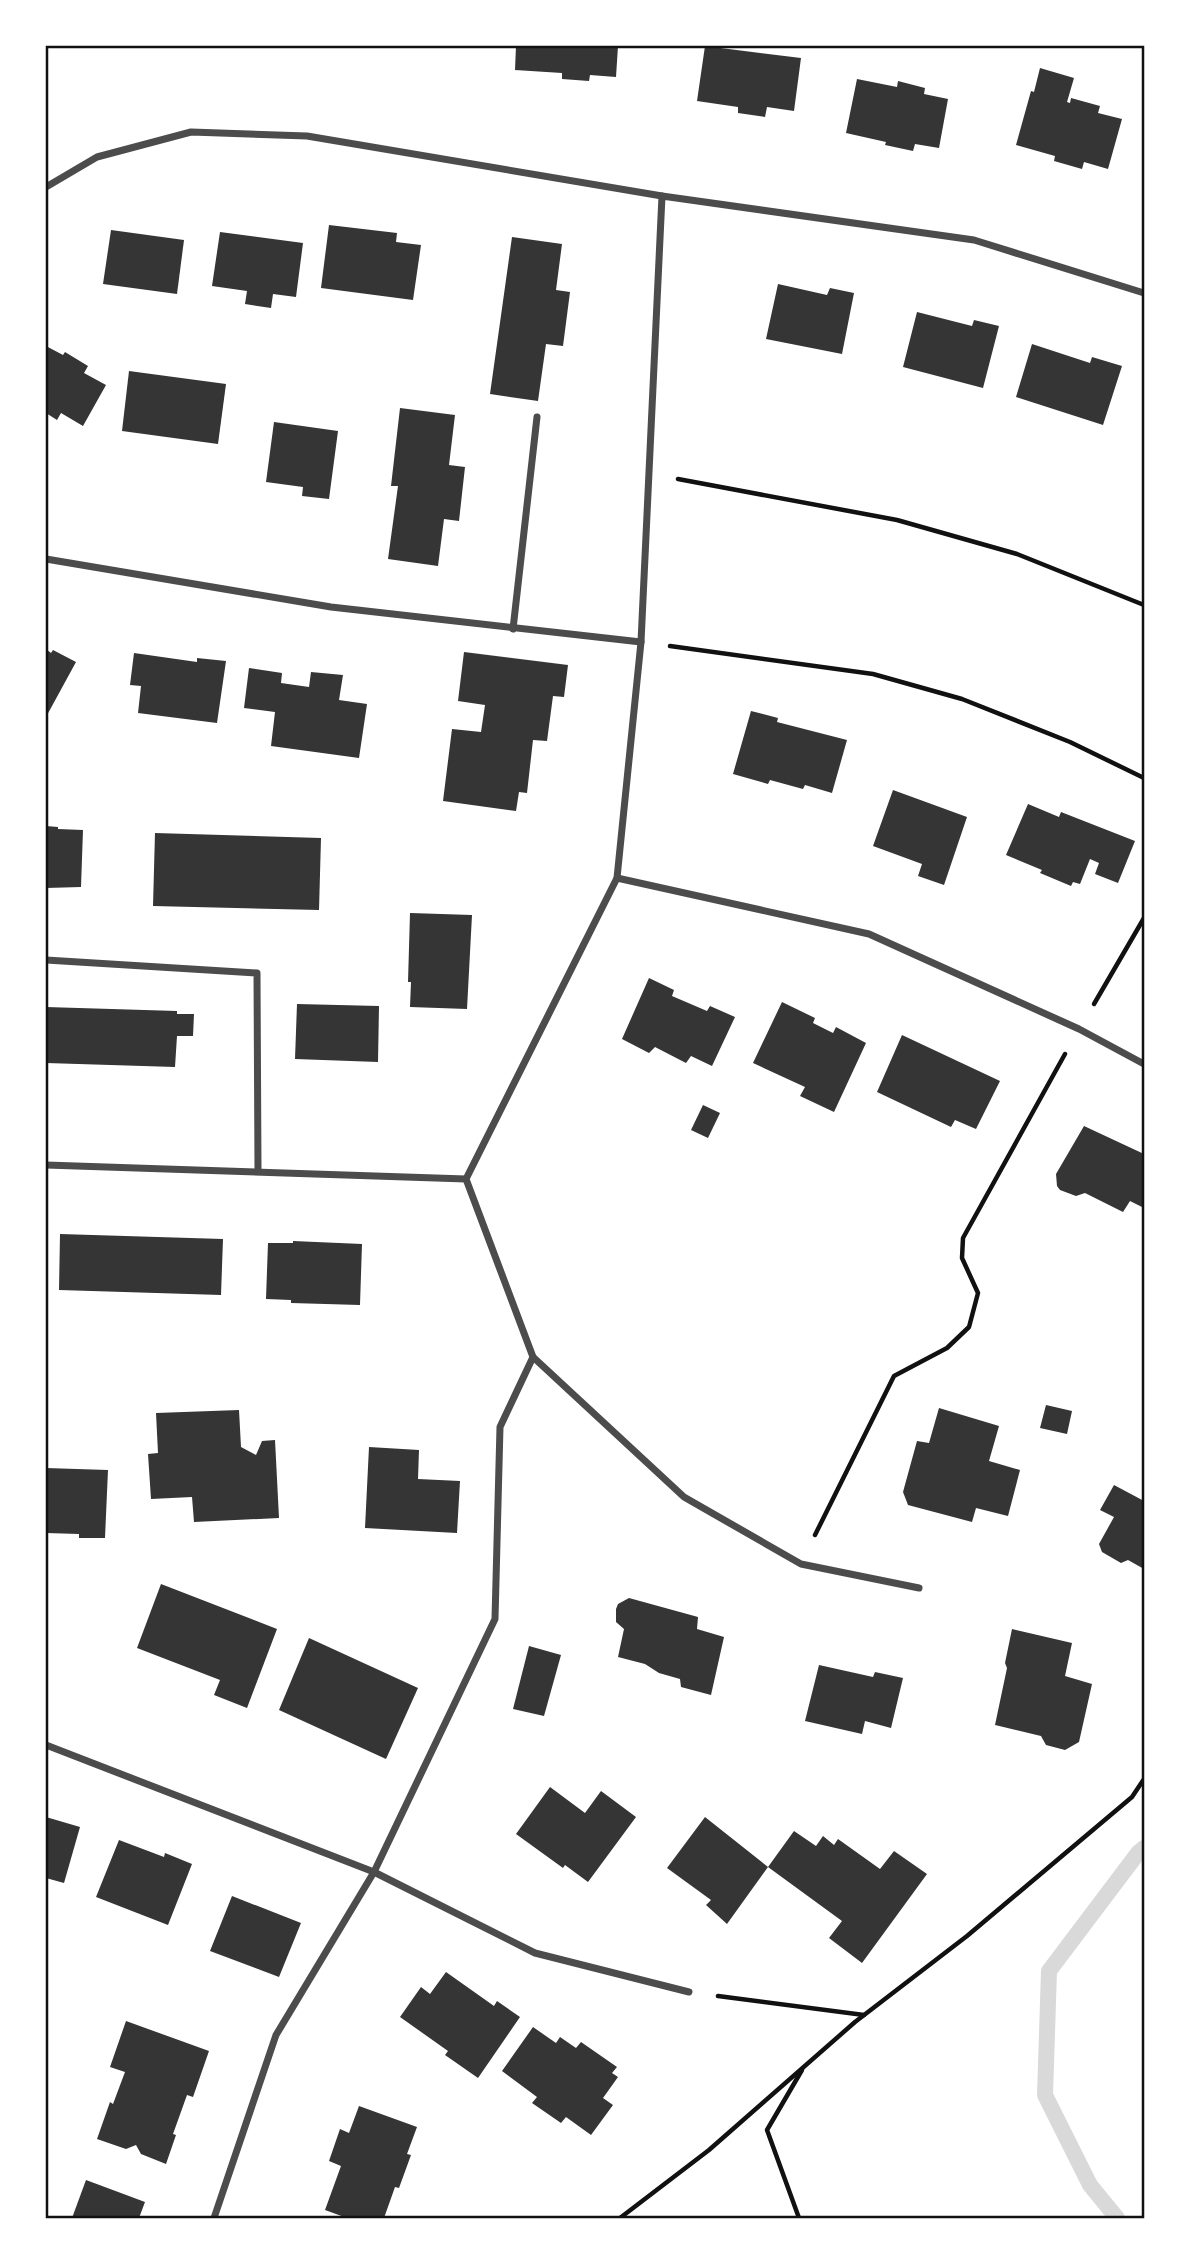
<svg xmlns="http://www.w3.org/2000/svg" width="1190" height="2264" viewBox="0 0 1190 2264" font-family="Roboto,sans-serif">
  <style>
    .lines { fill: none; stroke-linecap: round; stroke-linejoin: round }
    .stream { stroke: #d9d9d9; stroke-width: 16 }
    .building { fill: #353535 }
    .path { stroke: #111; stroke-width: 4.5 }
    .minor { stroke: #4c4c4c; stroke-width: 7 }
    .neatline { fill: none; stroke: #111; stroke-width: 2.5 }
  </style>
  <rect width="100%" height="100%" fill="#fff"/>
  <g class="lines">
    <path class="stream" d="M 1117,2218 L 1090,2185 L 1045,2095 L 1049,1971 L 1138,1853 L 1144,1848"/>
  </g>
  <g class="building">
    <path d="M 516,46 L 618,46 L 616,77 L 590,75 L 589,81 L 562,79 L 562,73 L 515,70 Z"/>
    <path d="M 705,46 L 801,58 L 794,111 L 767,107 L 765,117 L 738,113 L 738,107 L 697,101 Z"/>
    <path d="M 1040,68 L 1074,78 L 1067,102 L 1070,103 L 1071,98 L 1100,106 L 1098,113 L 1122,119 L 1108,169 L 1084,162 L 1082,169 L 1054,161 L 1055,156 L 1016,145 L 1031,91 L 1034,92 Z"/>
    <path d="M 857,79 L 897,87 L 898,81 L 925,88 L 924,94 L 948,99 L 939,148 L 915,144 L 913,151 L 885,145 L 886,142 L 846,133 Z"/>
    <path d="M 329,225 L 397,233 L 396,242 L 421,245 L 413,300 L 321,288 Z"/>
    <path d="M 111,230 L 184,240 L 177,294 L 103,284 Z"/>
    <path d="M 220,232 L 303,243 L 296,297 L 273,294 L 271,308 L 245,304 L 247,291 L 212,286 Z"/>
    <path d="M 512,237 L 562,244 L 556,290 L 570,292 L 563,346 L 546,344 L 538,401 L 490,394 Z"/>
    <path d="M 778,284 L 827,295 L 830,288 L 854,293 L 842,354 L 766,339 Z"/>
    <path d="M 917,312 L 972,326 L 974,320 L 999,326 L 983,388 L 903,367 Z"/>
    <path d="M 1032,344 L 1090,363 L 1092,357 L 1122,366 L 1103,425 L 1016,397 Z"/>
    <path d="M 46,346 L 63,355 L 65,352 L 88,366 L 84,373 L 106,385 L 83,426 L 61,413 L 57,420 L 46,413 Z"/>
    <path d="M 129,371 L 226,384 L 218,444 L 122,431 Z"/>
    <path d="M 400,408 L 455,415 L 449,465 L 465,467 L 459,521 L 444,519 L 438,566 L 388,559 L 398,486 L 391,486 Z"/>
    <path d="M 274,422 L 338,431 L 329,499 L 302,496 L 303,487 L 266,482 Z"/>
    <path d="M 46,649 L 51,653 L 53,650 L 76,662 L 46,717 Z"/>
    <path d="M 464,652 L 568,665 L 564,697 L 553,696 L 547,741 L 533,740 L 527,793 L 519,792 L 516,811 L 443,801 L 452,729 L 481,732 L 485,705 L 458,701 Z"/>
    <path d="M 134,653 L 197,662 L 197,658 L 226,661 L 217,723 L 138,713 L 141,686 L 130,685 Z"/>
    <path d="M 249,668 L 282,673 L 281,683 L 309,687 L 311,672 L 343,675 L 339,700 L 367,704 L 359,758 L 271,746 L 275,712 L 244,708 Z"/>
    <path d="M 751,711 L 778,718 L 777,722 L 847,740 L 832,793 L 805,785 L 803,789 L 770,780 L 768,784 L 733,774 Z"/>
    <path d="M 893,790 L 967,817 L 944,885 L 918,876 L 922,864 L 873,846 Z"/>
    <path d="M 1028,804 L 1059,817 L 1061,812 L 1135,841 L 1118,883 L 1095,874 L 1099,863 L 1090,859 L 1080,884 L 1073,882 L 1071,886 L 1040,873 L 1042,870 L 1006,855 Z"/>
    <path d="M 46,826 L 58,827 L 58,829 L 83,830 L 81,887 L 46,888 Z"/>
    <path d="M 155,833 L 321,838 L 319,910 L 153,906 Z"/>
    <path d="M 410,913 L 472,915 L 467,1009 L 410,1007 L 411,982 L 408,982 Z"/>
    <path d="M 649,978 L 674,990 L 672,996 L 707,1011 L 710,1006 L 735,1017 L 712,1066 L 691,1056 L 686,1063 L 655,1047 L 649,1053 L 622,1039 Z"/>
    <path d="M 782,1002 L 815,1018 L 813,1023 L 833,1033 L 836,1027 L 866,1043 L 834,1112 L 800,1096 L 805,1087 L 753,1063 Z"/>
    <path d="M 297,1004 L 379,1006 L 378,1062 L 295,1059 Z"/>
    <path d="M 46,1007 L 177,1011 L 177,1014 L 194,1014 L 193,1036 L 177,1036 L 175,1067 L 46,1063 Z"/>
    <path d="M 902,1035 L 1000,1081 L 976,1129 L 955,1120 L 951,1127 L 877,1092 Z"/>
    <path d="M 703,1105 L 720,1113 L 708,1138 L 691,1130 Z"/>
    <path d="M 1084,1126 L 1144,1154 L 1144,1208 L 1130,1201 L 1123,1212 L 1085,1193 L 1076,1196 L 1060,1190 L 1057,1186 L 1056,1174 Z"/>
    <path d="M 60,1234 L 223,1239 L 221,1295 L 59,1290 Z"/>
    <path d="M 293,1241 L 362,1244 L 360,1305 L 291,1303 L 291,1300 L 266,1299 L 268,1243 L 293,1243 Z"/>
    <path d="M 1046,1405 L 1072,1411 L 1067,1434 L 1040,1428 Z"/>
    <path d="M 939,1408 L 999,1426 L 989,1461 L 1020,1470 L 1008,1516 L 976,1508 L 972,1522 L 908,1505 L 903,1492 L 917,1441 L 929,1443 Z"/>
    <path d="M 239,1410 L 241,1447 L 256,1455 L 262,1441 L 275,1440 L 279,1518 L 194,1522 L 192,1497 L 151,1499 L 148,1454 L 158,1453 L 156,1413 Z"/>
    <path d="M 369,1447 L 419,1450 L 418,1479 L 460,1481 L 457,1533 L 365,1528 Z"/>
    <path d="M 46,1468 L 108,1470 L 105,1538 L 79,1538 L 79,1534 L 46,1533 Z"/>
    <path d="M 1114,1485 L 1144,1501 L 1144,1569 L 1128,1560 L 1121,1563 L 1102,1552 L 1099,1544 L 1114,1517 L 1100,1510 Z"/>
    <path d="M 161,1584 L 277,1629 L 247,1708 L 214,1695 L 220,1680 L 137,1648 Z"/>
    <path d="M 629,1598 L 698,1617 L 697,1629 L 724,1637 L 711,1695 L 681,1687 L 680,1679 L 659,1673 L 645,1664 L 618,1657 L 624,1629 L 616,1622 L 616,1609 L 618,1604 Z"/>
    <path d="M 1012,1629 L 1072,1643 L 1065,1676 L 1092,1684 L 1079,1742 L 1065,1750 L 1046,1745 L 1041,1736 L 995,1725 L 1007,1668 L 1005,1663 Z"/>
    <path d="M 309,1638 L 418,1688 L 386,1759 L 279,1710 Z"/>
    <path d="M 529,1646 L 561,1655 L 544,1716 L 513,1709 Z"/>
    <path d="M 819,1665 L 873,1677 L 875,1672 L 903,1678 L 891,1728 L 865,1721 L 862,1734 L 805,1721 Z"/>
    <path d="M 550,1787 L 585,1813 L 601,1791 L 636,1817 L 588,1882 L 565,1865 L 563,1868 L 516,1834 Z"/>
    <path d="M 46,1817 L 80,1827 L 64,1883 L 46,1878 Z"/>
    <path d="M 705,1817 L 768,1867 L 727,1924 L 706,1905 L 711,1900 L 667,1868 Z"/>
    <path d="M 794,1831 L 816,1846 L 823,1836 L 834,1845 L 838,1839 L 880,1869 L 894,1851 L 927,1874 L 862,1963 L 829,1938 L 842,1921 L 768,1867 Z"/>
    <path d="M 119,1840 L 164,1857 L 165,1853 L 192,1864 L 168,1925 L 96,1897 Z"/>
    <path d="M 232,1896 L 301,1923 L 279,1977 L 210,1951 Z"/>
    <path d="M 446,1972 L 494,2006 L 497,2001 L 520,2017 L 478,2078 L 445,2055 L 448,2051 L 400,2017 L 421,1987 L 430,1994 Z"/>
    <path d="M 126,2021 L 209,2051 L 193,2097 L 187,2095 L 173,2134 L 176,2135 L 166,2164 L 141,2154 L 136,2145 L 126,2149 L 97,2139 L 110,2102 L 113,2104 L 125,2072 L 110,2067 Z"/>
    <path d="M 533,2027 L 556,2043 L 560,2037 L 576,2048 L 581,2042 L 617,2067 L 612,2073 L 618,2077 L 603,2098 L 613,2105 L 591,2135 L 566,2117 L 561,2123 L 532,2103 L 537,2097 L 502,2071 Z"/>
    <path d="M 359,2106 L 417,2127 L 407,2154 L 411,2155 L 399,2188 L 395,2187 L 384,2218 L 347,2218 L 325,2210 L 341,2166 L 329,2161 L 340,2129 L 349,2133 Z"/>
    <path d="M 86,2180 L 145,2202 L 139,2218 L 72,2218 Z"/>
  </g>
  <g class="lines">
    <g class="path">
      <path d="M 678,479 L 897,520 L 1017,554 L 1144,605"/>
      <path d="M 670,646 L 873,674 L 962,699 L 1070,742 L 1144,778"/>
      <path d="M 1094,1004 L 1144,918"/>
      <path d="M 815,1535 L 894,1376 L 947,1348 L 969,1327 L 978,1293 L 962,1258 L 963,1238 L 1065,1054"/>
      <path d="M 718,1996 L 864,2015"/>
      <path d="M 620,2218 L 709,2150 L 855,2022 L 967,1936 L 1132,1797 L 1144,1779"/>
      <path d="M 799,2218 L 767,2130 L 802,2070"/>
    </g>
    <g class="minor">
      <path d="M 46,187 L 97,157 L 191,132 L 307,136 L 662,196"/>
      <path d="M 46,559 L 331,607 L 641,642"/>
      <path d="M 513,629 L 537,417"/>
      <path d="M 617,878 L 869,934 L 1079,1029 L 1144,1064"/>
      <path d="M 46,960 L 257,973 L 258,1171"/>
      <path d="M 46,1165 L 466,1179"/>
      <path d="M 533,1357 L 684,1497 L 801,1564 L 919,1588"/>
      <path d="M 46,1745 L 374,1872 L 535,1953 L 689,1992"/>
      <path d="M 214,2218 L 276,2035 L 374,1872 L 495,1619 L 500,1427 L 533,1357 L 466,1179 L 617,878 L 641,642 L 662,196 L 974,240 L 1144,293"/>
    </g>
  </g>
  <rect width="1190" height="2264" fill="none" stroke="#ffffff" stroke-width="94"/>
  <rect x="47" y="47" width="1096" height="2170" class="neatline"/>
</svg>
